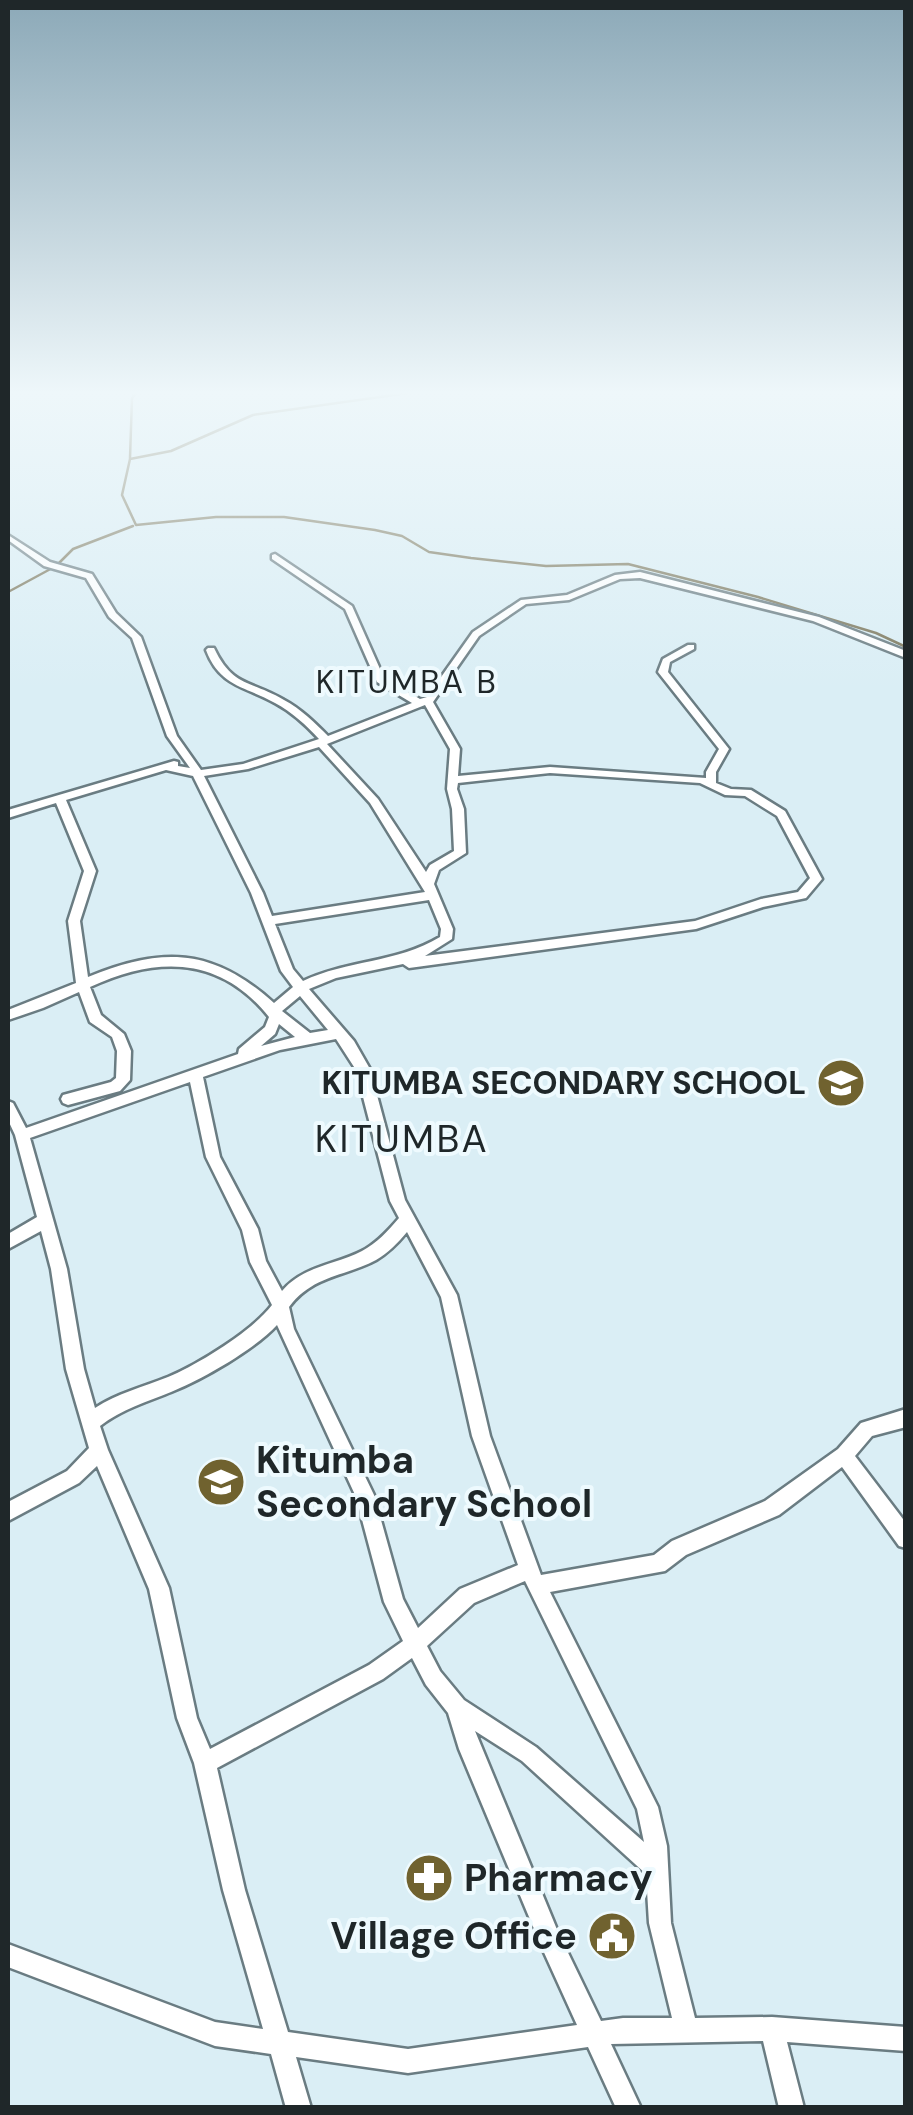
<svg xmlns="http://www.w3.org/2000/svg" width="913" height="2115" viewBox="0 0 913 2115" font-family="'DM Sans',sans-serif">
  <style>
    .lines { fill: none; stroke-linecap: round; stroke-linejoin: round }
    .stream { stroke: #7b765b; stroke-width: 2.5 }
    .minor-casing { stroke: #6a7c82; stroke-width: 5 }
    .minor { fill: #fff; fill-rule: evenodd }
    .labels { text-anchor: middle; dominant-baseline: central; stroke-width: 8; stroke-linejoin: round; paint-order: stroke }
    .far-quarter-label { font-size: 32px; letter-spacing: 2.5px; fill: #1f2729; stroke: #eefafe }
    .poi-label { font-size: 32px; font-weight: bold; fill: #1f2729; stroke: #eefafe; text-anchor: end }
    .quarter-label { font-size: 38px; letter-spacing: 2.5px; fill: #1f2729; stroke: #eefafe }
    .near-poi-label { font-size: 38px; font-weight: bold; fill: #1f2729; stroke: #eefafe; text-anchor: start }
  </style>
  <rect width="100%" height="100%" fill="#daeef5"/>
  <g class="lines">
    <g class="stream">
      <path d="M 408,393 L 253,415 L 171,451 L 130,459 L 122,495 L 136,525 L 216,517 L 284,517 L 375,530 L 402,536 L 429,552 L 471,558 L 546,566 L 628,564 L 758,597 L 876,633 L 906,647"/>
      <path d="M 130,458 L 132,398 L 136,393"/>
      <path d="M 8,592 L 56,566 L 73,549 L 133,526"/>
    </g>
    <g class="minor-casing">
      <path id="minor" d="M 8,535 L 50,562 L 92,574 L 116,613 L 141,637 L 177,736 L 201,770 L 243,764 L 319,739 C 306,725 292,712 275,703 C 245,686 220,687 206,650 L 208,648 L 214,648 C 233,688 251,680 284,700 C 301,709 315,723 328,736 L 412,703 L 377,682 L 345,609 L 272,559 L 272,555 L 275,554 L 352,606 L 384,678 L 420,699 L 427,697 L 473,632 L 521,600 L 567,595 L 615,575 L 640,572 L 819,617 L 906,651 L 906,658 L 813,621 L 640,578 L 620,579 L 569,600 L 526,604 L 479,636 L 433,702 L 460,749 L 458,776 L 550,767 L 706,778 L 706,772 L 719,749 L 658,672 L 663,659 L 688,645 L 694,645 L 694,649 L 670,662 L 668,672 L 729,749 L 716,772 L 716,783 L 731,789 L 751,790 L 785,811 L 822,879 L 806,898 L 763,907 L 696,929 L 409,968 L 403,964 L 336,978 L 309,989 L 354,1041 L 370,1069 L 405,1200 L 457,1295 L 490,1436 L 541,1575 L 654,1555 L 672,1541 L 765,1501 L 838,1449 L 861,1423 L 906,1409 L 906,1427 L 872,1436 L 855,1456 L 906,1523 L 906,1548 L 899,1546 L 842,1467 L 779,1515 L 686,1555 L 665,1571 L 550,1592 L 658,1807 L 667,1846 L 671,1923 L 695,2018 L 772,2017 L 906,2027 L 906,2051 L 787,2042 L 804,2108 L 779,2108 L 763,2041 L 611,2044 L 641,2108 L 616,2108 L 588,2047 L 408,2073 L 296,2057 L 311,2108 L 286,2108 L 271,2054 L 215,2046 L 8,1967 L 8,1944 L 215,2022 L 263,2029 L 223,1890 L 194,1763 L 177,1718 L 149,1589 L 97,1466 L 79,1483 L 8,1521 L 8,1502 L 67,1471 L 89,1448 L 66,1369 L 51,1269 L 41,1231 L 8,1249 L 8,1234 L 37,1217 L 15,1135 L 8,1120 L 8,1101 L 13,1103 L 26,1128 L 238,1054 L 239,1049 L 265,1027 L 269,1017 C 221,957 159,955 90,987 L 101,1015 L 124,1034 L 131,1051 L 130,1080 L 120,1091 L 68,1105 L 63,1103 L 61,1099 L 63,1095 L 111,1082 L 116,1078 L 117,1051 L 112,1037 L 90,1022 L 79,992 L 43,1008 L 8,1020 L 8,1010 L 76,983 L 68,921 L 84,871 L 56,803 L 8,818 L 8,810 L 174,761 L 178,762 L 178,766 L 190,768 L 167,736 L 132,638 L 109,617 L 86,578 L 44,566 L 8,540 ZM 425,705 L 450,749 L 447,789 L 452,809 L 454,851 L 430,865 L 426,872 L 378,799 L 327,744 ZM 319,747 L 370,803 L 425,892 L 272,916 L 263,893 L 204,776 L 248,769 ZM 166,770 L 193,776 L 251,893 L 281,971 L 293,987 L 274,1003 C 212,947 162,947 88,977 L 80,921 L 96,871 L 66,800 ZM 550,773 L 700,783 L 725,795 L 745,796 L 777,816 L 810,878 L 798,892 L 761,899 L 695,921 L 425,956 L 452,939 L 453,929 L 434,884 L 439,870 L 466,853 L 464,809 L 457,789 L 458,783 ZM 429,900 L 441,929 L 440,937 C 397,963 347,960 303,981 L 293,969 L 275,924 ZM 300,996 L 328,1030 L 310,1033 L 282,1011 ZM 279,1024 L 295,1037 L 261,1046 L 275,1034 ZM 336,1039 L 356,1070 L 390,1201 L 399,1218 C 388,1231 377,1243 362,1251 C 335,1265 303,1266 282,1291 L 266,1261 L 258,1229 L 220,1157 L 203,1077 L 280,1050 ZM 190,1082 L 206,1157 L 242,1230 L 250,1262 L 272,1305 C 252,1331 199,1364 168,1377 C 143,1387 118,1393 95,1408 L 84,1369 L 67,1269 L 30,1138 ZM 407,1232 L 441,1297 L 472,1436 L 518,1565 L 460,1589 L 418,1628 L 403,1599 L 374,1495 L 294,1329 L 289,1307 C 313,1275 344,1277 376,1260 C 388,1253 398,1243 407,1232 ZM 277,1325 L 356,1497 L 384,1602 L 403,1641 L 369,1665 L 210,1749 L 197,1718 L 169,1588 L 108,1450 L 100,1426 C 122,1409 146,1402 171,1392 C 203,1379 254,1350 277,1325 ZM 525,1581 L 637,1809 L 644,1842 L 536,1747 L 464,1700 L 440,1671 L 427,1646 L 474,1603 ZM 412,1658 L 426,1685 L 448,1713 L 459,1749 L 542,1948 L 577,2025 L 408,2049 L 288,2032 L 245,1890 L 217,1768 L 383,1679 ZM 475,1731 L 522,1761 L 646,1874 L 649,1923 L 672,2018 L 623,2018 L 601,2021 L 558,1932 Z"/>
    </g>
    <use href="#minor" class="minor"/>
  </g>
  <linearGradient id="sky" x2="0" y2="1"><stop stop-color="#8ca9b8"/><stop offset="0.57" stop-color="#eef7fa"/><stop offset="1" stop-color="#eef7fa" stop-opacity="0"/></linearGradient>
  <rect width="913" height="689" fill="url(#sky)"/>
  <defs>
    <g id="school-disc" transform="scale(2.5)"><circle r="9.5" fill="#70622f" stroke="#eefafe"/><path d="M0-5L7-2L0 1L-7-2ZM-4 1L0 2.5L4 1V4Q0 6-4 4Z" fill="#fff"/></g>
    <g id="pharmacy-disc" transform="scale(2.5)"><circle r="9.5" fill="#70622f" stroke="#eefafe"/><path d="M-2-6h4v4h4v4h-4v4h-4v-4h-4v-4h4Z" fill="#fff"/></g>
    <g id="civic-disc" transform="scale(2.5)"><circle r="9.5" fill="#70622f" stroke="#eefafe"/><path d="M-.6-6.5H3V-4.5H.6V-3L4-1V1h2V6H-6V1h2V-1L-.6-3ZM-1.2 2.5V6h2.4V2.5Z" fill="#fff"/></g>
  </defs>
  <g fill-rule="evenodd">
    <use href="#school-disc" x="841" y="1083"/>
    <use href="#school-disc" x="221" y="1482"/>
    <use href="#pharmacy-disc" x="429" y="1878"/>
    <use href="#civic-disc" x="612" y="1936"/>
  </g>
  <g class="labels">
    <g class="far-quarter-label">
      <text x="407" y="682">KITUMBA B</text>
    </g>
    <g class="poi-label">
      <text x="806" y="1083">KITUMBA SECONDARY SCHOOL</text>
    </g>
    <g class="quarter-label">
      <text x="402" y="1139">KITUMBA</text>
    </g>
    <g class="near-poi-label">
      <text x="256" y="1460">Kitumba<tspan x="256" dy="44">Secondary School</tspan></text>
      <text x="464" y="1878">Pharmacy</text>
      <text x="577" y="1936" text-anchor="end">Village Office</text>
    </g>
  </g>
  <rect width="913" height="2115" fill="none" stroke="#1f2729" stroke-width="20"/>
</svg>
